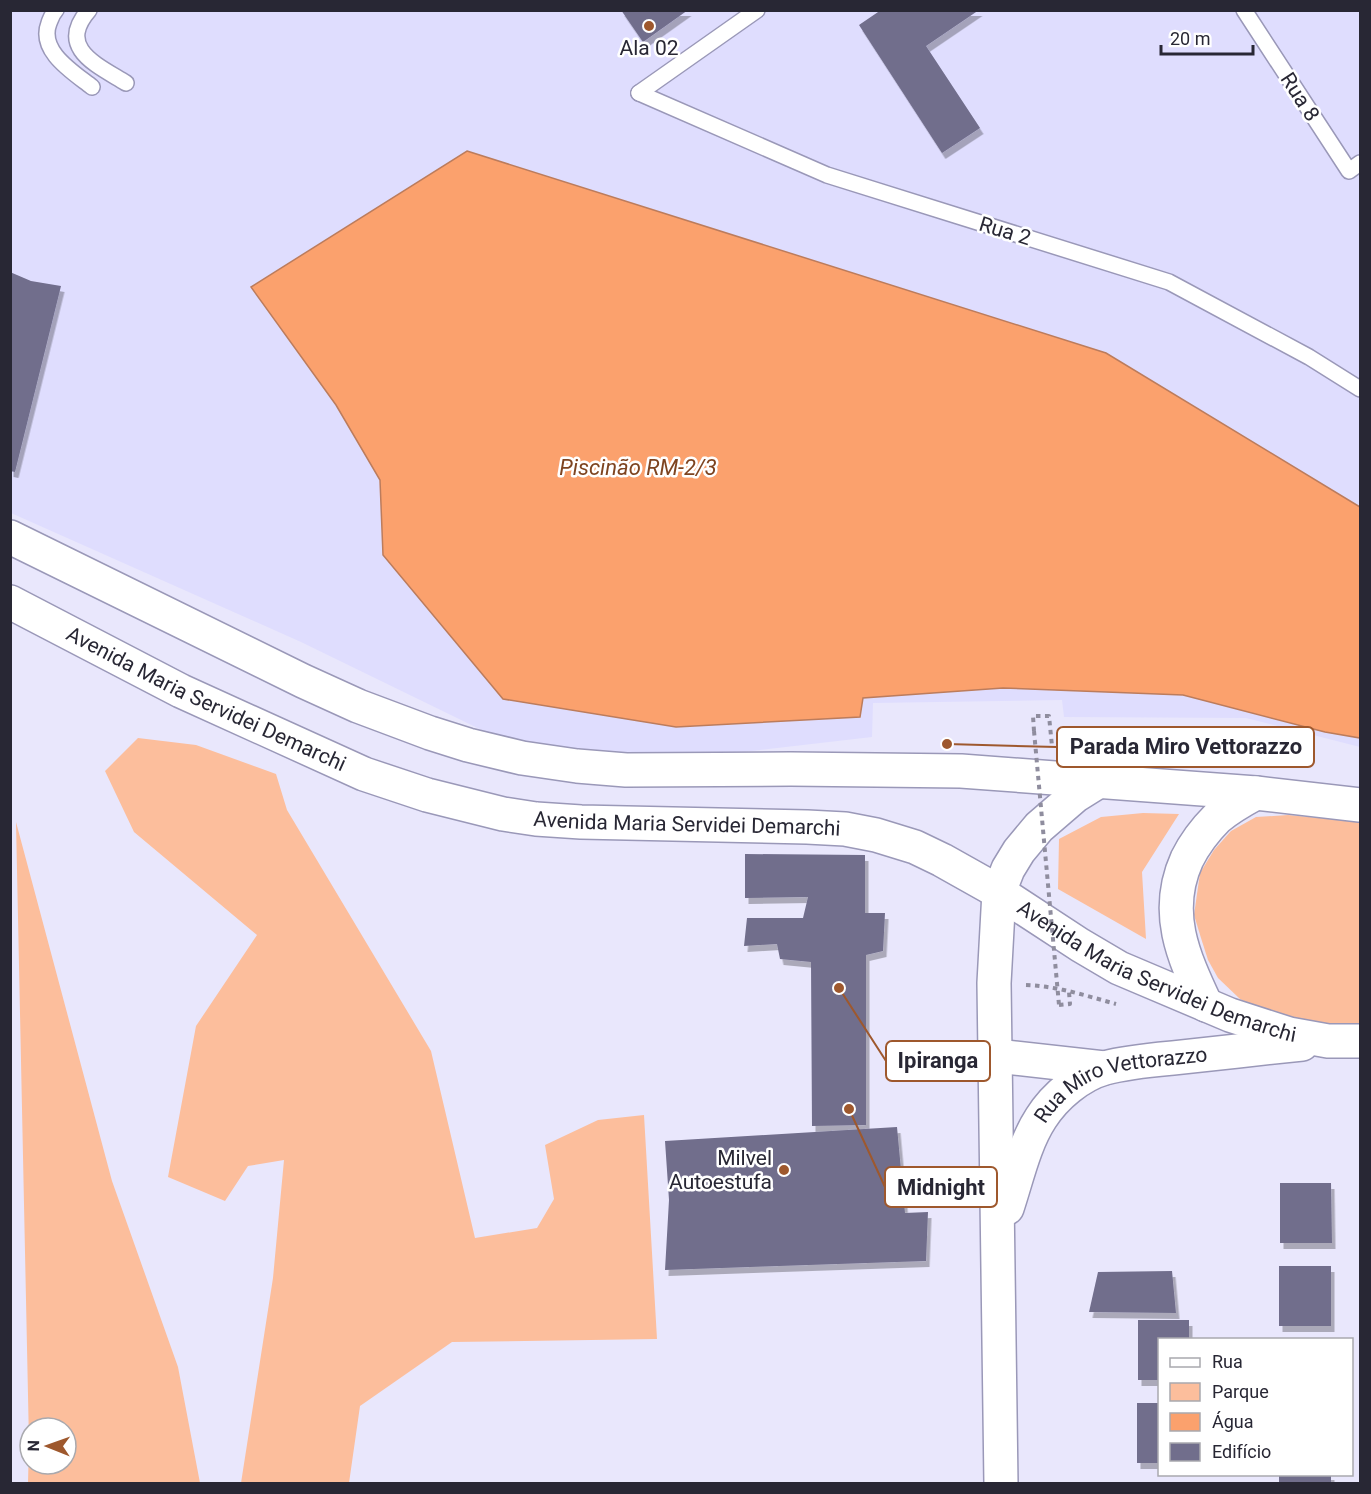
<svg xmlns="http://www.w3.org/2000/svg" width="1371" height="1494" viewBox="0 0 1371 1494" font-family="Roboto,sans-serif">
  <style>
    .built { fill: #dfddfe }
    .green { fill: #fcbe9c; fill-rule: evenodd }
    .water { fill: #fba16d; stroke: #bc7c5c; stroke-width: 1.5 }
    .building { fill: #716e8c; filter: url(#shadow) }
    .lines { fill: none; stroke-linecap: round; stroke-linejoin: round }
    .lane-casing { stroke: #9a98b8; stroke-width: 18 }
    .secondary-casing { stroke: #9a98b8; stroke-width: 36 }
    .path { stroke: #8f8d9e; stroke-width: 4; stroke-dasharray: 4.5 4.5; stroke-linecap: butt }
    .lane { stroke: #fff; stroke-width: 15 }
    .secondary { stroke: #fff; stroke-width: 33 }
    .path-bridge { stroke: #8f8d9e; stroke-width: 4; stroke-dasharray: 4.5 4.5; stroke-linecap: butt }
    .poi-dot { fill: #9e582d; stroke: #fff; stroke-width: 2 }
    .labels { text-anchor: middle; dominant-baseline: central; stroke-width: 5; stroke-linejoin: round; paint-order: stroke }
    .poi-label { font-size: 21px; fill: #282734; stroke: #fff }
    .street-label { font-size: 21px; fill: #282734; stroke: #fff }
    .water-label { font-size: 22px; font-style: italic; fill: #7e4420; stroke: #fff }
    .leader { fill: none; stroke: #9e582d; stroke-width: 2 }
    .callout-dot { fill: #9e582d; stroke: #fff; stroke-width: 2 }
    .callout { fill: #fff; stroke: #9e582d; stroke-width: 2 }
    .callout-label { font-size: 22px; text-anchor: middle; font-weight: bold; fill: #282734 }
  </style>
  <defs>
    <filter id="shadow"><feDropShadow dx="3.5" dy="6" stdDeviation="0" flood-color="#0004"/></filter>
  </defs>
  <rect width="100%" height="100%" fill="#e9e7fc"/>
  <path class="built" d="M 11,11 L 1360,11 L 1360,747 L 1246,718 L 1064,717 L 1062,700 L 873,703 L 872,737 L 718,755 L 574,755 L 496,737 L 301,642 L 11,513 Z"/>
  <g class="green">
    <path d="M 138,738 L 196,745 L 276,774 L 287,810 L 431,1051 L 475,1238 L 537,1228 L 554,1199 L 545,1145 L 598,1120 L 644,1115 L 657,1339 L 452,1342 L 360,1406 L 349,1483 L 241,1483 L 273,1278 L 284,1160 L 248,1166 L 225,1201 L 168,1177 L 196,1026 L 257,935 L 134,832 L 105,771 Z"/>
    <path d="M 1143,813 L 1179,814 L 1142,872 L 1146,939 L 1058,889 L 1059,839 L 1101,817 Z"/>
    <path d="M 1288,815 L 1360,822 L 1360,1031 L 1321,1024 L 1265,1011 L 1240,999 L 1218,978 L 1208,960 L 1201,938 L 1194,915 L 1200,873 L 1214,850 L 1231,831 L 1256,817 Z"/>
    <path d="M 16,822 L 112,1181 L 178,1367 L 200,1483 L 28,1483 L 29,1443 ZM 30,1428 L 66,1428 L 66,1464 L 30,1464 Z"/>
  </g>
  <path class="water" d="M 467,151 L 1106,353 L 1360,507 L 1360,738 L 1325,732 L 1183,695 L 1003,688 L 863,698 L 860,717 L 676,727 L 503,699 L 383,555 L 380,480 L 336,405 L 251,287 Z"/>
  <g class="building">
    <path d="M 621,10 L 688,10 L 643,42 Z"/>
    <path d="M 881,10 L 979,10 L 926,46 L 980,128 L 942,153 L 859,25 Z"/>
    <path d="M 10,272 L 31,281 L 61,286 L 15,472 L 10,471 Z"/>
    <path d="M 745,854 L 865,855 L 865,913 L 885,913 L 883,951 L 866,955 L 866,1125 L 812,1126 L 811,962 L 780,959 L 777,944 L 744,946 L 747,918 L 803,918 L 808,897 L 745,898 Z"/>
    <path d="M 897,1127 L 905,1213 L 928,1212 L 926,1261 L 665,1270 L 669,1200 L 665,1141 Z"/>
    <path d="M 1280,1183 L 1331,1183 L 1332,1243 L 1280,1243 Z"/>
    <rect x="1279" y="1266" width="52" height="60"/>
    <path d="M 1172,1271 L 1176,1313 L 1089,1312 L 1098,1272 Z"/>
    <path d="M 1138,1320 L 1189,1320 L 1189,1340 L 1160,1340 L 1160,1380 L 1138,1380 Z"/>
    <rect x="1137" y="1403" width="23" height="60"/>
    <rect x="1279" y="1474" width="52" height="10"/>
  </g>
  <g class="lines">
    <g class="lane-casing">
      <g id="lane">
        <path d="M 56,10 C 52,14 51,18 49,23 C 38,51 73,72 92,87"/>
        <path d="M 89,10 C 56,48 97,65 126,83"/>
        <path d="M 1244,10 L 1349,171 L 1360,163"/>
        <path d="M 639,93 L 827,175 L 1169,282 L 1309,357 L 1360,389"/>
        <path d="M 639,93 L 757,10"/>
      </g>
    </g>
    <g class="secondary-casing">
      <g id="secondary">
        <path d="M 10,537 L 303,681 L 358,706 L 430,733 L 468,745 L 522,758 L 577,766 L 626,770 L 791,769 L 961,771 L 1256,793 L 1360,805"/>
        <path id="s1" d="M 10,602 L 181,691 L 364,774 L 427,795 L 503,814 L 536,819 L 581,822 L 807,827 L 845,829 L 876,835 L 915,847 L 942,860 L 999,892 L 1080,945 L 1119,968 L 1230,1015 L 1289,1034 L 1328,1041 L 1360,1041"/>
        <path d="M 1206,1005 C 1183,956 1163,912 1187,859 C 1195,843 1205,830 1217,818 C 1229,808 1243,800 1256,793"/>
        <path d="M 996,1056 L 1104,1068"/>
        <path id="s2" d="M 1007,1208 C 1017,1178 1024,1144 1041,1118 C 1055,1096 1080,1075 1105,1068 C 1127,1062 1151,1060 1173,1058 C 1216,1053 1259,1049 1302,1044"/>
        <path d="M 1001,1484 L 994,983 L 999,892 L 1008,869 L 1019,851 L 1039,827 L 1075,796 L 1099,781"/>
      </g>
    </g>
    <g class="path">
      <path d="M 1034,731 L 1033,716 L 1049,716 L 1052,746"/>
      <path d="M 1026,985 C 1057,986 1087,996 1116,1004"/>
      <path d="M 1059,1005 L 1070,1004 L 1069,992"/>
    </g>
    <use href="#lane" class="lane"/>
    <use href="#secondary" class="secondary"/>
    <path class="path-bridge" d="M 1034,731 L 1059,1005"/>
  </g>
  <g class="poi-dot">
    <circle cx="649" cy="26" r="6"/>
    <circle cx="784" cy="1170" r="6"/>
  </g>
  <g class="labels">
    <g class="poi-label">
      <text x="649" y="48">Ala 02</text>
      <text x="772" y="1158" text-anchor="end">Milvel<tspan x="772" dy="24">Autoestufa</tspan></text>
    </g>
    <g class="street-label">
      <text transform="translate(1300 97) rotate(57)">Rua 8</text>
      <text transform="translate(1005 231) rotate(17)">Rua 2</text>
      <text stroke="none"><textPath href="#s1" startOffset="219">Avenida Maria Servidei Demarchi</textPath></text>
      <text stroke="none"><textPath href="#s1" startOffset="723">Avenida Maria Servidei Demarchi</textPath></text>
      <text stroke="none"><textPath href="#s1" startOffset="1227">Avenida Maria Servidei Demarchi</textPath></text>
      <text stroke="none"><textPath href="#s2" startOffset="188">Rua Miro Vettorazzo</textPath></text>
    </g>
    <g class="water-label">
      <text x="638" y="467">Piscinão RM-2/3</text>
    </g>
  </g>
  <path class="leader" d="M947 744L1057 747M839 988L886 1061M849 1109L885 1187"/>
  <g class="callout-dot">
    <circle cx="947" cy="744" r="6"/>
    <circle cx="839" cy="988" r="6"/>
    <circle cx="849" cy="1109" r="6"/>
  </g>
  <g class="callout">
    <rect x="1057" y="727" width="257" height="40" rx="6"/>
    <rect x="886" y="1041" width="104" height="40" rx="6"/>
    <rect x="885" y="1167" width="112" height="40" rx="6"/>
  </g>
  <g class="callout-label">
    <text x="1186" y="754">Parada Miro Vettorazzo</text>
    <text x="938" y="1068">Ipiranga</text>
    <text x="941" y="1195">Midnight</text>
  </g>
  <rect width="1371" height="1494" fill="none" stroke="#282734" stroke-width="24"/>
  <rect x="1158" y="1338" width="195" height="138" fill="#ffffff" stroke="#a9a9ae" stroke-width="1.5"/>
  <rect x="1170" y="1358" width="30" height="9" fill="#ffffff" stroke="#a9a9ae" stroke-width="1.5"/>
  <text x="1212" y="1368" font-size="18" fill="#282734">Rua</text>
  <rect x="1170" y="1383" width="30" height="18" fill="#fcbe9c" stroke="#a9a9ae" stroke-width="1.5"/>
  <text x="1212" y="1398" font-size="18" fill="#282734">Parque</text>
  <rect x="1170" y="1413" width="30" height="18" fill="#fba16d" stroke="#a9a9ae" stroke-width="1.5"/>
  <text x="1212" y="1428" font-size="18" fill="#282734">Água</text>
  <rect x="1170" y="1443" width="30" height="18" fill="#716e8c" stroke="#a9a9ae" stroke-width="1.5"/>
  <text x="1212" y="1458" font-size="18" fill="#282734">Edifício</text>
  <g transform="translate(48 1446) rotate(271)"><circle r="28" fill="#ffffff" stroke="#a9a9ae" stroke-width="1.5"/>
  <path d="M0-4.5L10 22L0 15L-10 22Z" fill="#9e582d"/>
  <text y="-9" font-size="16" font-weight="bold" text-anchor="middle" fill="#282734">N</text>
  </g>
  <path d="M1161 45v9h92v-9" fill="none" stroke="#282734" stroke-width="3"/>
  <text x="1170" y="45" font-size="18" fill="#282734" stroke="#ffffff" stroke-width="4.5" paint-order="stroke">20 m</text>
</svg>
